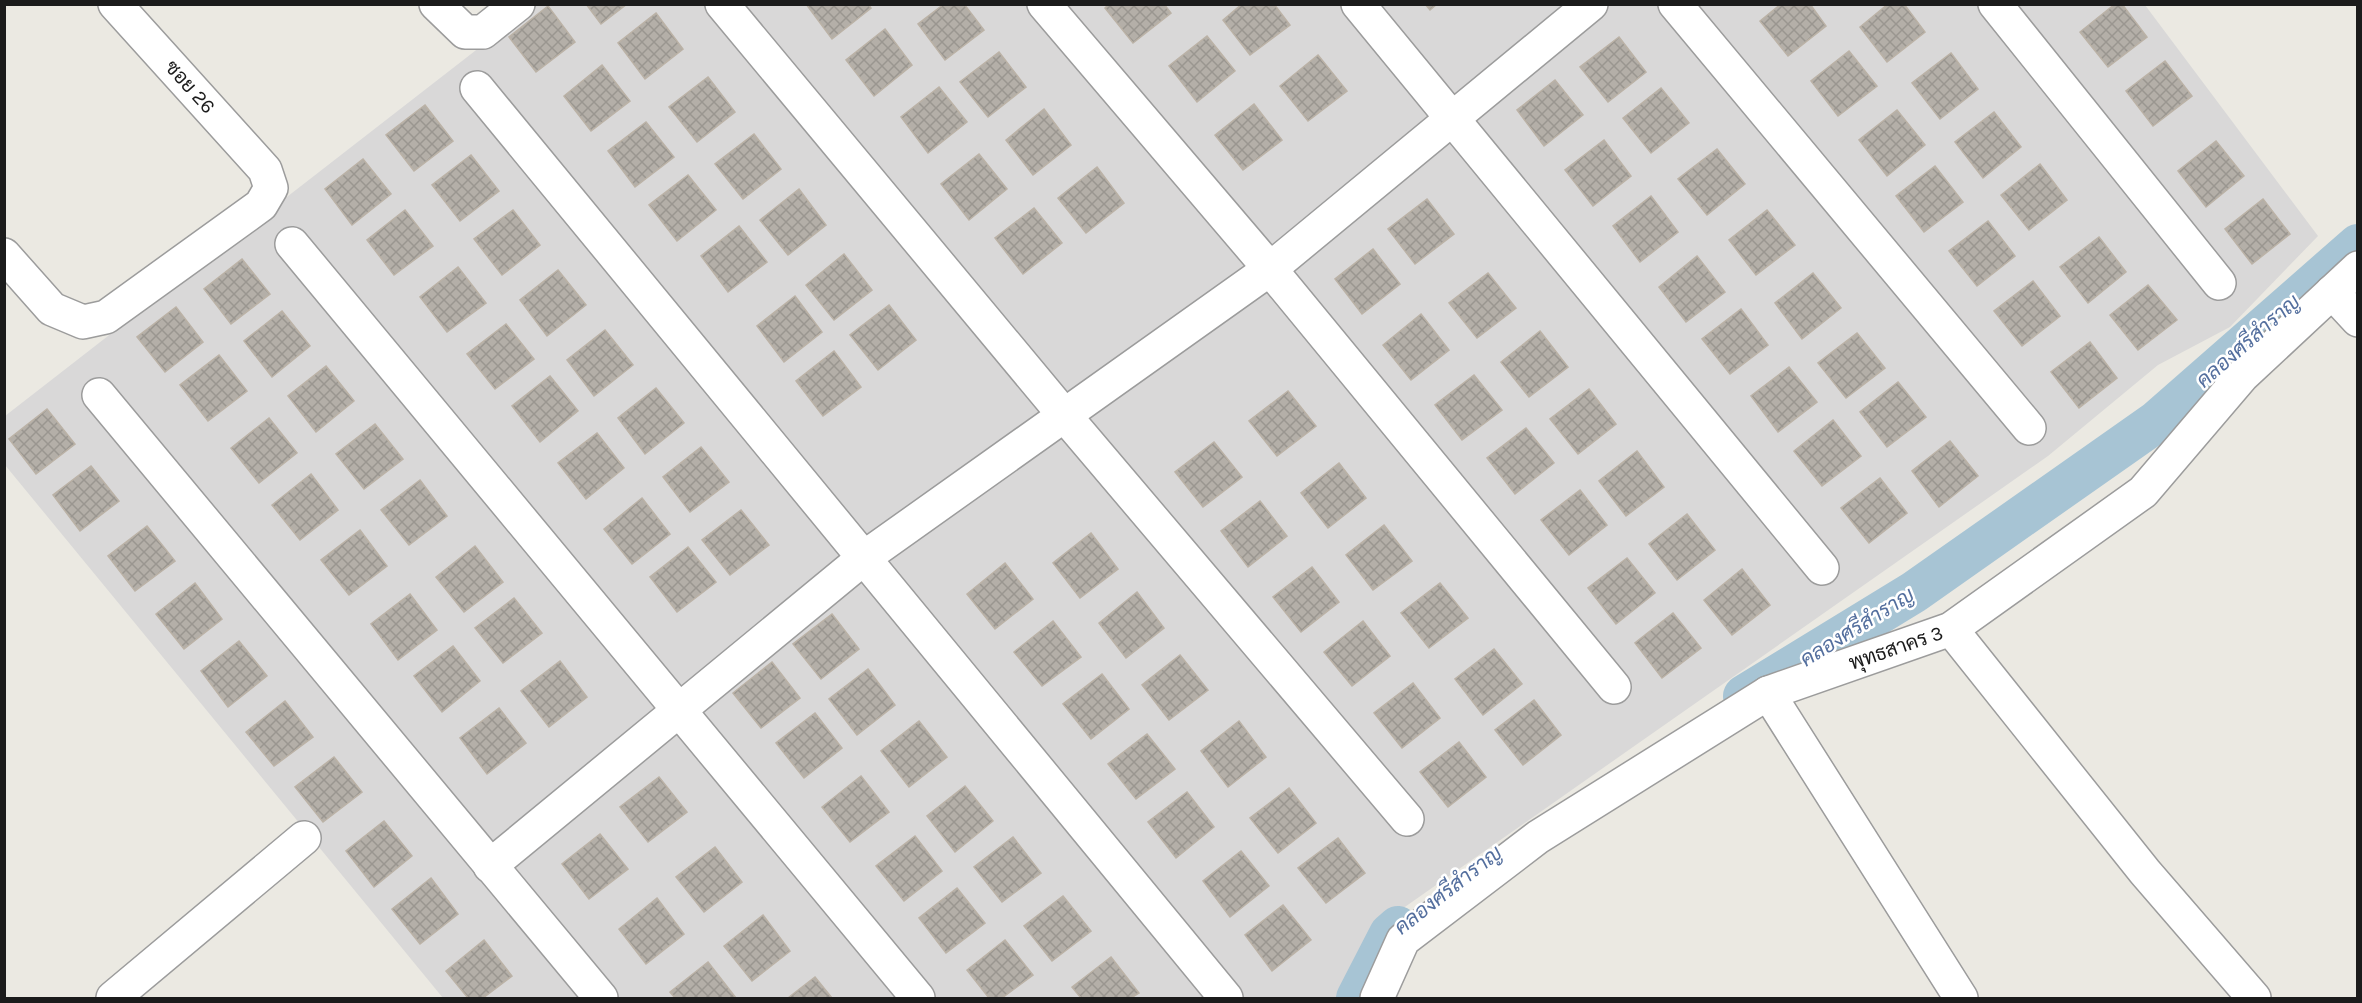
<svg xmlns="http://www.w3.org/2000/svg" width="2362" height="1003" viewBox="0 0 2362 1003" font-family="Karla,Sarabun,sans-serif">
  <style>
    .residential { fill: #d9d8d8 }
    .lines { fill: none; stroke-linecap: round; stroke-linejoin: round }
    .canal { stroke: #a7c4d4; stroke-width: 42 }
    .building { fill: url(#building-cross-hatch); stroke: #bbb2a6; stroke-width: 1.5 }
    .minor-casing { stroke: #9c9c9c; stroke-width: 36 }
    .minor { stroke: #fff; stroke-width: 33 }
    .labels { text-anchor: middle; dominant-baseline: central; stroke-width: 5; stroke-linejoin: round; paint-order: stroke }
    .street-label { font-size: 20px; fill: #1b1b1b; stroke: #fff }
    .water-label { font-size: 21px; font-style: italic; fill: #546f9e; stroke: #fff }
  </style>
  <defs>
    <pattern id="building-cross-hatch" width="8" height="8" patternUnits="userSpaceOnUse" patternTransform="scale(1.5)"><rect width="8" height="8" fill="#b4afa8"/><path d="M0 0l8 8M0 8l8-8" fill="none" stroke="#9a9690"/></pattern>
  </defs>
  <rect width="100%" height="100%" fill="#ebe9e2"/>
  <path class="residential" d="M 534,5 L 2145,5 L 2318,236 L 2230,327 L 2158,365 L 2048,456 L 1372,930 L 1339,998 L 443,998 L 5,465 L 5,416 Z"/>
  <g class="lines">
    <g class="canal">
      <path d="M 1744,696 L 1914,592 L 2156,422 L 2358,245"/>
      <path d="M 1357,998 L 1390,934 L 1398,927"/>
    </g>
  </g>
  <g class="building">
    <path d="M 586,4 L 627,4 L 601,24 Z"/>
    <path d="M 806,4 L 868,4 L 871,8 L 832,39 Z"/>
    <path d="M 944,4 L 964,4 L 984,30 L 945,60 L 918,24 Z"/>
    <path d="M 1109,4 L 1164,4 L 1171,13 L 1133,43 L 1105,8 Z"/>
    <path d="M 1242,4 L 1274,4 L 1290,25 L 1250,55 L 1223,20 Z"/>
    <path d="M 1425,4 L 1437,4 L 1430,10 Z"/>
    <path d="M 1781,4 L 1810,4 L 1826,26 L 1788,56 L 1760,21 Z"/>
    <path d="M 1888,4 L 1904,4 L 1925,32 L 1887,62 L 1860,27 Z"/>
    <path d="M 2115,4 L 2122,4 L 2147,37 L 2108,67 L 2080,32 Z"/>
    <path d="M 548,6 L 575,42 L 536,72 L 509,37 Z"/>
    <path d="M 656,13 L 683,49 L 645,79 L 618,43 Z"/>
    <path d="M 885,29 L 912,65 L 874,96 L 846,60 Z"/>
    <path d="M 1207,36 L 1235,71 L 1197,102 L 1169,66 Z"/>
    <path d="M 1619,37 L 1646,72 L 1608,102 L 1580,67 Z"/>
    <path d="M 1849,51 L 1877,86 L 1838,116 L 1811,81 Z"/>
    <path d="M 999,52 L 1026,87 L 988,117 L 960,82 Z"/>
    <path d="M 1951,53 L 1978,89 L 1940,119 L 1912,83 Z"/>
    <path d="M 1318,55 L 1347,91 L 1308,121 L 1280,86 Z"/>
    <path d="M 2165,61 L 2192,96 L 2153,126 L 2126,91 Z"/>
    <path d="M 602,65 L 630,101 L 591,131 L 564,96 Z"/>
    <path d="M 708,77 L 735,112 L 697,142 L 669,107 Z"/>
    <path d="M 1555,80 L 1583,115 L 1544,146 L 1517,110 Z"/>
    <path d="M 939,87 L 967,122 L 928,153 L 901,117 Z"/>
    <path d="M 1661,88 L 1689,123 L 1651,153 L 1623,118 Z"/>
    <path d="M 1254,104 L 1282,140 L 1243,170 L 1215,135 Z"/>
    <path d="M 425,105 L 453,141 L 414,171 L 386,135 Z"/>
    <path d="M 1044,109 L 1071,145 L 1033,175 L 1006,140 Z"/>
    <path d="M 1897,110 L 1925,145 L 1887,176 L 1859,140 Z"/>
    <path d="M 1994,112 L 2021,147 L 1983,178 L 1955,142 Z"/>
    <path d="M 646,122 L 674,157 L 635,187 L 608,151 Z"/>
    <path d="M 754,134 L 781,169 L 743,199 L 715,164 Z"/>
    <path d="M 1604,140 L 1631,176 L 1593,206 L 1565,170 Z"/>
    <path d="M 2216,141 L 2244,176 L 2206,207 L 2178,171 Z"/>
    <path d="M 1717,149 L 1745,184 L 1707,215 L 1678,179 Z"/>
    <path d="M 979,154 L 1007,189 L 969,220 L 941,184 Z"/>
    <path d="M 471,155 L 499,191 L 460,221 L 432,185 Z"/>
    <path d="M 363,159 L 391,194 L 352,225 L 325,189 Z"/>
    <path d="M 2040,164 L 2067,200 L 2029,230 L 2001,195 Z"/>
    <path d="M 1935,166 L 1963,202 L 1924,232 L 1896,196 Z"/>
    <path d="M 1097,167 L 1124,203 L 1086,233 L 1058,198 Z"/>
    <path d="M 688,175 L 716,210 L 677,241 L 649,205 Z"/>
    <path d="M 799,189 L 826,225 L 788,255 L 760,220 Z"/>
    <path d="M 1651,196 L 1678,232 L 1640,262 L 1613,226 Z"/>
    <path d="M 1427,199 L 1454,234 L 1415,264 L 1388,229 Z"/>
    <path d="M 2263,199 L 2290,234 L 2252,264 L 2225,229 Z"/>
    <path d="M 1034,208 L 1062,243 L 1023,274 L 995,238 Z"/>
    <path d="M 405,210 L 433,246 L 394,275 L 367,240 Z"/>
    <path d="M 513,210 L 540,245 L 502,275 L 474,239 Z"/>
    <path d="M 1767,210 L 1795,245 L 1756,275 L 1729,240 Z"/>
    <path d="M 1988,221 L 2015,256 L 1977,286 L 1949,251 Z"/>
    <path d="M 739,226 L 767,262 L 728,292 L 701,256 Z"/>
    <path d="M 2099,237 L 2126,272 L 2088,303 L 2060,267 Z"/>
    <path d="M 1373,249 L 1400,284 L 1362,314 L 1335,279 Z"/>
    <path d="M 844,254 L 872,290 L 834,320 L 806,285 Z"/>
    <path d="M 1697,256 L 1725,292 L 1686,322 L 1659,287 Z"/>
    <path d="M 242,259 L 270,294 L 231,324 L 204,289 Z"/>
    <path d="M 458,267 L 486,303 L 447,332 L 420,297 Z"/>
    <path d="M 558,270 L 586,305 L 547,336 L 520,300 Z"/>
    <path d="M 1488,273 L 1516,308 L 1477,338 L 1449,303 Z"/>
    <path d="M 1813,273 L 1841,308 L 1802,339 L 1775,303 Z"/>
    <path d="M 2033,281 L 2060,316 L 2022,346 L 1994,311 Z"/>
    <path d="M 2148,285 L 2177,320 L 2138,350 L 2110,315 Z"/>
    <path d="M 795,296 L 822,332 L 784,362 L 757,326 Z"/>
    <path d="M 889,305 L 916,340 L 878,370 L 850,335 Z"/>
    <path d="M 176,307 L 203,342 L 165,372 L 137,337 Z"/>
    <path d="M 1741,309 L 1768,345 L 1730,374 L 1702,339 Z"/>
    <path d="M 282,311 L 310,346 L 272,377 L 244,341 Z"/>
    <path d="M 1421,314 L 1449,350 L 1411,380 L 1383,345 Z"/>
    <path d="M 506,324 L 534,359 L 495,389 L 467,354 Z"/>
    <path d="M 605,330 L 633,365 L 594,396 L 567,360 Z"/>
    <path d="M 1540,331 L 1568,367 L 1529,397 L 1501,362 Z"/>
    <path d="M 1857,333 L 1885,368 L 1846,398 L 1818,363 Z"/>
    <path d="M 2090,342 L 2117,378 L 2079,408 L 2051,372 Z"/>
    <path d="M 834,351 L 861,387 L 823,416 L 796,381 Z"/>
    <path d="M 219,355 L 247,391 L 208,421 L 180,385 Z"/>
    <path d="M 326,366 L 354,401 L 316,432 L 288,396 Z"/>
    <path d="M 1789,367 L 1817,402 L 1778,432 L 1751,396 Z"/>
    <path d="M 1474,375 L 1502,410 L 1462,440 L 1435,405 Z"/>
    <path d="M 550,376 L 578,411 L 540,442 L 512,406 Z"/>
    <path d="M 1898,382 L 1926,417 L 1887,447 L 1860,412 Z"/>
    <path d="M 656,388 L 684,423 L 645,454 L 618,418 Z"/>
    <path d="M 1589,389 L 1616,424 L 1578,454 L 1550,419 Z"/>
    <path d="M 1288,391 L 1316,426 L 1277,456 L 1249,421 Z"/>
    <path d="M 47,409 L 75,444 L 36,474 L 9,439 Z"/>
    <path d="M 269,418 L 297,453 L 259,483 L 231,448 Z"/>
    <path d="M 1833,420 L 1861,456 L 1822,486 L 1794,451 Z"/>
    <path d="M 375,424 L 403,459 L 364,489 L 336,454 Z"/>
    <path d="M 1526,428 L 1554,463 L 1515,494 L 1487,458 Z"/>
    <path d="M 597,433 L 624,468 L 586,499 L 558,463 Z"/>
    <path d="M 1950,441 L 1978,476 L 1939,507 L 1912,471 Z"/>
    <path d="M 1214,442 L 1242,477 L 1203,507 L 1175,472 Z"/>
    <path d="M 701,447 L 729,482 L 690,512 L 663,477 Z"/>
    <path d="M 1637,451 L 1664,487 L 1626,516 L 1599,481 Z"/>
    <path d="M 1339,463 L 1366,498 L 1328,528 L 1301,493 Z"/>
    <path d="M 91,466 L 119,501 L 80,531 L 53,495 Z"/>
    <path d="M 311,474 L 338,510 L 300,540 L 272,505 Z"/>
    <path d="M 1880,478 L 1907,513 L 1869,543 L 1841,508 Z"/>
    <path d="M 420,480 L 447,516 L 409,545 L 381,510 Z"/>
    <path d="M 1580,490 L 1607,525 L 1569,555 L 1541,520 Z"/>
    <path d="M 642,498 L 670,534 L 632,564 L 604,529 Z"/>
    <path d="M 1260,501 L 1287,536 L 1248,567 L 1221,531 Z"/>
    <path d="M 741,510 L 769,545 L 730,575 L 702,540 Z"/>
    <path d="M 1687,514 L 1715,550 L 1677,580 L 1649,544 Z"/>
    <path d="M 1384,525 L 1412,561 L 1373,590 L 1346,555 Z"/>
    <path d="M 147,526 L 175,561 L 135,591 L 108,556 Z"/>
    <path d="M 360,530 L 387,566 L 349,595 L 321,560 Z"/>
    <path d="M 1091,533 L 1118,569 L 1080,598 L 1053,563 Z"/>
    <path d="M 475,546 L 503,582 L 464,612 L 436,577 Z"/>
    <path d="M 688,547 L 716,582 L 677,612 L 650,577 Z"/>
    <path d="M 1627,558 L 1655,593 L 1616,624 L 1588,588 Z"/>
    <path d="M 1005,563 L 1033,599 L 995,629 L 967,594 Z"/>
    <path d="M 1312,567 L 1339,602 L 1301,632 L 1273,597 Z"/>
    <path d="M 1742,569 L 1770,605 L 1732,635 L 1704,600 Z"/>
    <path d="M 195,583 L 222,619 L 184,649 L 156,614 Z"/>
    <path d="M 1440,583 L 1468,618 L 1429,648 L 1401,613 Z"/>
    <path d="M 1137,592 L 1164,628 L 1126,658 L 1099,623 Z"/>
    <path d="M 410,594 L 437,630 L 398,660 L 371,624 Z"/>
    <path d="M 514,598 L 542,633 L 503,663 L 475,628 Z"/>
    <path d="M 1673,613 L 1701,648 L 1662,678 L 1635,643 Z"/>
    <path d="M 832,614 L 859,649 L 821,679 L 793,644 Z"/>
    <path d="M 1053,621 L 1081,657 L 1042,686 L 1014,652 Z"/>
    <path d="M 1363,621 L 1390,656 L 1352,686 L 1324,652 Z"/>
    <path d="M 239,641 L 267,676 L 228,707 L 201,671 Z"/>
    <path d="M 453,646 L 480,681 L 442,712 L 414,676 Z"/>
    <path d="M 1494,649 L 1522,684 L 1483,715 L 1455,679 Z"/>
    <path d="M 1180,655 L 1208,690 L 1169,720 L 1142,685 Z"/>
    <path d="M 560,661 L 587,697 L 549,727 L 521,691 Z"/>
    <path d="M 772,662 L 800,698 L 761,728 L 733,693 Z"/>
    <path d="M 868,669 L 895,705 L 857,735 L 829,699 Z"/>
    <path d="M 1102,674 L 1129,709 L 1091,739 L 1063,704 Z"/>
    <path d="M 1413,683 L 1440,718 L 1402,748 L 1374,713 Z"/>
    <path d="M 1534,700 L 1561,735 L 1523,765 L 1495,730 Z"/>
    <path d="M 285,701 L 313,737 L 274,766 L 246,732 Z"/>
    <path d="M 499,708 L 526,743 L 487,774 L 460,738 Z"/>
    <path d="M 815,713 L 842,748 L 804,778 L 776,743 Z"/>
    <path d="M 919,721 L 947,757 L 909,787 L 881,751 Z"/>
    <path d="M 1239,721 L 1266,757 L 1228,787 L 1201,751 Z"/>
    <path d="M 1147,734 L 1175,769 L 1136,799 L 1108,764 Z"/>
    <path d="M 1459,742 L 1486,777 L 1448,807 L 1420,772 Z"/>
    <path d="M 334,757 L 362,792 L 323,822 L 295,787 Z"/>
    <path d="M 861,776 L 889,812 L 850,842 L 822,807 Z"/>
    <path d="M 659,777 L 687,812 L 648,842 L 620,807 Z"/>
    <path d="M 965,786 L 993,821 L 955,852 L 927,816 Z"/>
    <path d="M 1289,788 L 1316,823 L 1278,853 L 1250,818 Z"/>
    <path d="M 1187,792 L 1214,827 L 1176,858 L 1148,822 Z"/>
    <path d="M 384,821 L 412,856 L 374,887 L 346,851 Z"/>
    <path d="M 600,834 L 628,869 L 589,899 L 562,864 Z"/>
    <path d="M 915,836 L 942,871 L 904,901 L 876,866 Z"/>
    <path d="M 1013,837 L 1041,873 L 1002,902 L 974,867 Z"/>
    <path d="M 1338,838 L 1365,873 L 1326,903 L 1298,868 Z"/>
    <path d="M 715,847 L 742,882 L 704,912 L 676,877 Z"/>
    <path d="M 1241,851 L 1269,886 L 1230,917 L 1203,881 Z"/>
    <path d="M 431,878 L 458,914 L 420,944 L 392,909 Z"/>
    <path d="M 957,888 L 985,923 L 946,953 L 919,918 Z"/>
    <path d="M 1063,896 L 1091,931 L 1052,961 L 1024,926 Z"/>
    <path d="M 657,898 L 684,934 L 646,964 L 619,929 Z"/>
    <path d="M 1283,905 L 1311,940 L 1272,971 L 1245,935 Z"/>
    <path d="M 763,915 L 790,951 L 752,981 L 724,946 Z"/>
    <path d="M 484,940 L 512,976 L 483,998 L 468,998 L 446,971 Z"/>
    <path d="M 1005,940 L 1033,975 L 1002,998 L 989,998 L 967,970 Z"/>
    <path d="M 1111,957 L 1139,993 L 1131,998 L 1081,998 L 1072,987 Z"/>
    <path d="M 708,962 L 736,998 L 675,998 L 670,992 Z"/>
    <path d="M 815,977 L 832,998 L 788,998 Z"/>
  </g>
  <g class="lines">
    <g class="minor-casing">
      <g id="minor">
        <path d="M 436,4 L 465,32 L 483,32 L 518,4"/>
        <path d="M 722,4 L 1065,416 L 1407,819"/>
        <path d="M 1044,4 L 1270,269 L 1614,687"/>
        <path d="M 1358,4 L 1822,568"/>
        <path d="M 1675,4 L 2029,428"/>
        <path d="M 1995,4 L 2219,283"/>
        <path d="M 477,88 L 1226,998"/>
        <path d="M 292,244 L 918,998"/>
        <path d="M 4,255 L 52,309 L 83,322 L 106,317 L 261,205 L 271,188 L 265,170 L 115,4"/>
        <path d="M 2332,292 L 2358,320"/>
        <path d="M 99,395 L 601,998"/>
        <path d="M 1951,629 L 2145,872 L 2254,998"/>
        <path d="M 1768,693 L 1961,998"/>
        <path d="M 490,866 L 865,557 L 1270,269 L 1591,4"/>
        <path d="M 113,998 L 304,838"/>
        <path d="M 1377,998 L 1403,940 L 1538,837 L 1768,693 L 1951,629 L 2143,492 L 2242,376 L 2358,268"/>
      </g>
    </g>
    <use href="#minor" class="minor"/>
  </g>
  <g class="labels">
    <g class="street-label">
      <text transform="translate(190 87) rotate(48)">ซอย 26</text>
      <text transform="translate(1896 648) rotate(-19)">พุทธสาคร 3</text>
    </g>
    <g class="water-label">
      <text transform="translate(2248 341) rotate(-41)">คลองศรีสำราญ</text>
      <text transform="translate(1857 627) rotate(-32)">คลองศรีสำราญ</text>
      <text transform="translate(1448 890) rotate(-38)">คลองศรีสำราญ</text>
    </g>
  </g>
  <rect width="2362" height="1003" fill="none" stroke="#1b1b1b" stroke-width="12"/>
</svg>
